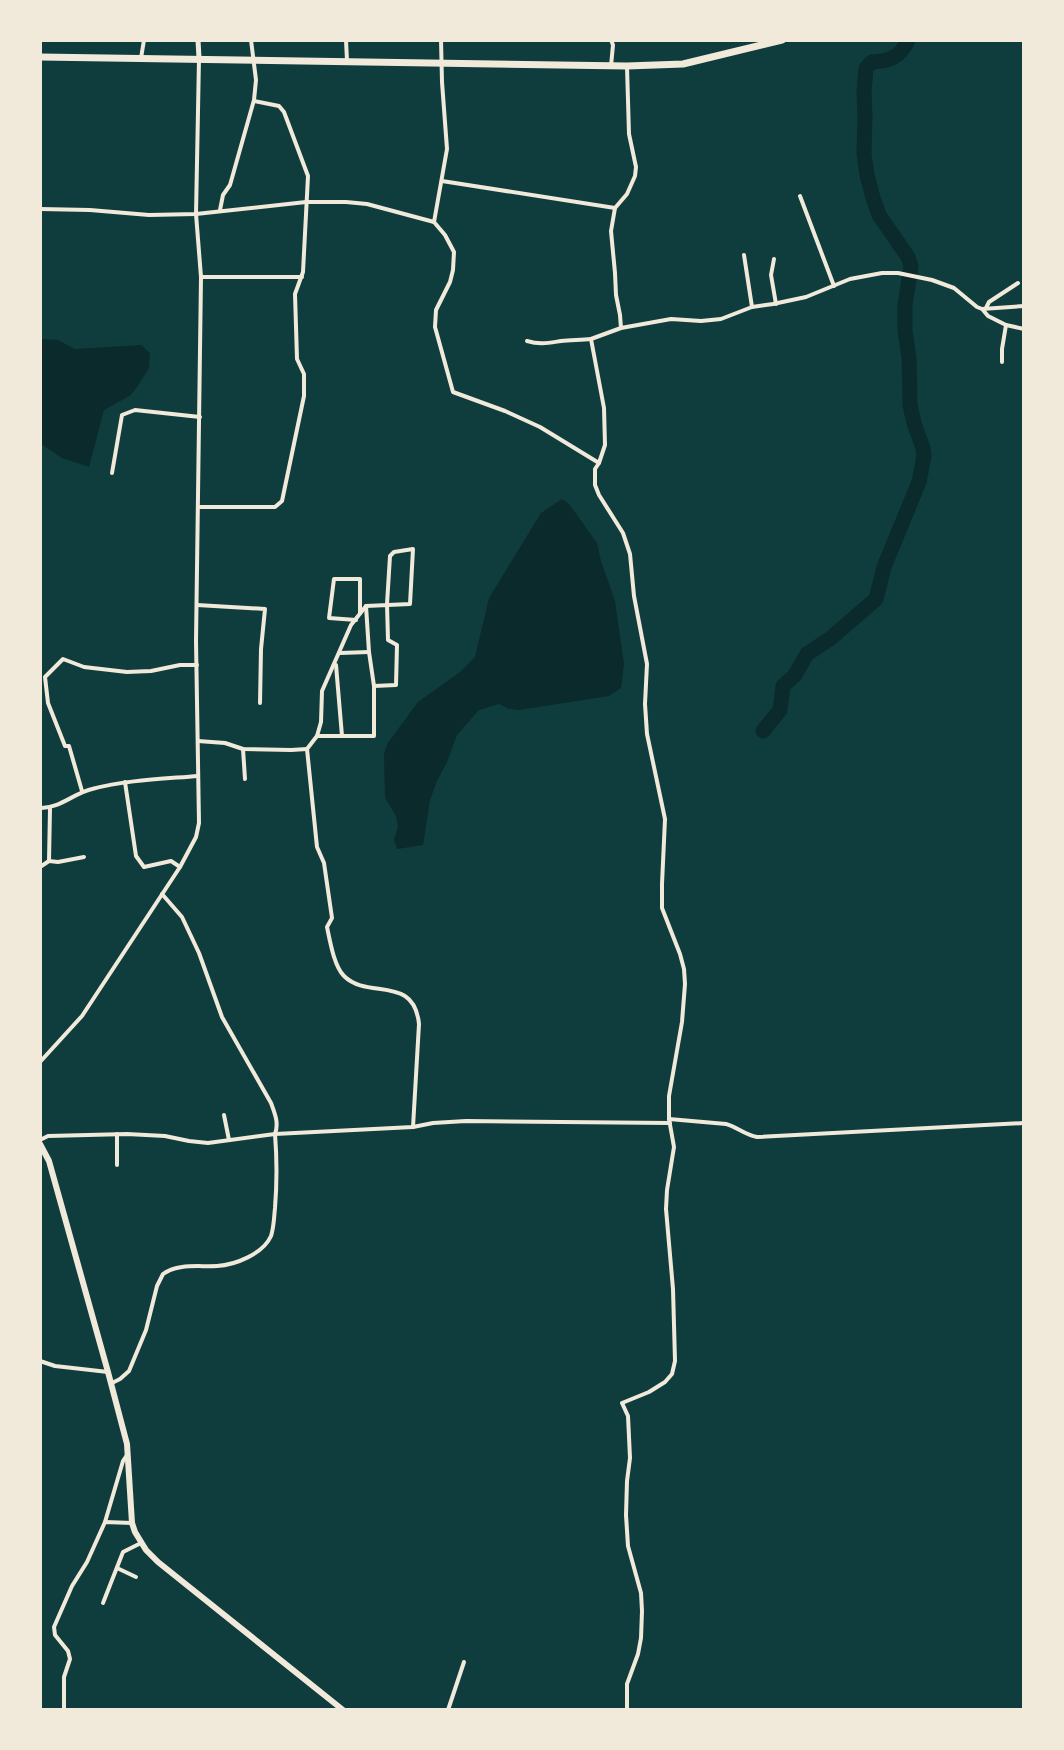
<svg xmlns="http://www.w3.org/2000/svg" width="1064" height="1750" viewBox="0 0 1064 1750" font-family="Figtree,sans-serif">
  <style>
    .water { fill: #0a2a2b }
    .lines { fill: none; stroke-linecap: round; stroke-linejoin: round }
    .river { stroke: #0a2a2b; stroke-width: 15 }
    .minor { stroke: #f1e9da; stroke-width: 4 }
    .tertiary { stroke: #f1e9da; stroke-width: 5 }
    .secondary { stroke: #f1e9da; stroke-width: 6 }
    .primary { stroke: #f1e9da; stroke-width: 7 }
  </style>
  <rect width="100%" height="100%" fill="#0f3d3e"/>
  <g class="water">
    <path d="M 41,339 L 58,340 L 75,349 L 141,345 L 150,353 L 149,368 L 137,387 L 131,395 L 104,410 L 89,467 L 62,458 L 41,444 Z"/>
    <path d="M 562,499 L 569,504 L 597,543 L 601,561 L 615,601 L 624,664 L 621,688 L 609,696 L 519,710 L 509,709 L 499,704 L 479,710 L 457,735 L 447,762 L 437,781 L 430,800 L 423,845 L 397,849 L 394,839 L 398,827 L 396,816 L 385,798 L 384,754 L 387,744 L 418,702 L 460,672 L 475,657 L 489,598 L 541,513 Z"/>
  </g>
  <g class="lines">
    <path class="river" d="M 763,731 L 780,710 L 783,686 L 795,675 L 807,654 L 831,638 L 876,599 L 884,567 L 919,482 L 924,456 L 923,448 L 914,423 L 910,405 L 909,357 L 905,331 L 905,305 L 911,266 L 908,257 L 879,215 L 873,198 L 867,175 L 864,154 L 865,117 L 864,92 L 866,68 L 872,62 C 889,61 900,58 908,40"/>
    <g class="minor">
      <path d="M 346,40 L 347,61"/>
      <path d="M 611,40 L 613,45 L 611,66"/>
      <path d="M 141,58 L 144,40"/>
      <path d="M 442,181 L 615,208"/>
      <path d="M 800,196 L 834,286"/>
      <path d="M 40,209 L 90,210 L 149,215 L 196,214 L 306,202 L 346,202 L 367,204 L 434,222 L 445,235 L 454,252 L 453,270 L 450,282 L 436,310 L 435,327 L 453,392 L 505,411 L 540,427 L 599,463"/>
      <path d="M 220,210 L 223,195 L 230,185 L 254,100 L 256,80 L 251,40"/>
      <path d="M 434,222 L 447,149 L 442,82 L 441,40"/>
      <path d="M 744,255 L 752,307"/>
      <path d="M 774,259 L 771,275 L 776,304"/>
      <path d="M 201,277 L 302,277"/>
      <path d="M 986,308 L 989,302 L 1018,283"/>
      <path d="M 983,310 L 988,316 L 1006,325 L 1002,349 L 1002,362"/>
      <path d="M 1006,325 L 1024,329"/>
      <path d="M 621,328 L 620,315 L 616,295 L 615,273 L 611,231 L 615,208 L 627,194 L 635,176 L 636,167 L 629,134 L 627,67"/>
      <path d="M 527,341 C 540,345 548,343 561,341 C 571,340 581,340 591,339"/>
      <path d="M 112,473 L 122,415 L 135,410 L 200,417"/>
      <path d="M 199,507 L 275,507 L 282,501 L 304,396 L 304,374 L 297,359 L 295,294 L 303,272 L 308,176 L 284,112 L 279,106 L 254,101"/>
      <path d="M 197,605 L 265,609 L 261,649 L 260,703"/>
      <path d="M 356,620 L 329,618 L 334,579 L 360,579 L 360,613"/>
      <path d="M 340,653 L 369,652"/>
      <path d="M 336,665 L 342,736"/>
      <path d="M 374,686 L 396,685 L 397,645 L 388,640 L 387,604 L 390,556 L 394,552 L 413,549 L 410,604 L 366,606 L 351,625 L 322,691 L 321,722 L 317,736 L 307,749 L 317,847 L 324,863 L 332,918 L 327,927 C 330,941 334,966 344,976 C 368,1000 414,974 419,1024 L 413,1127"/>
      <path d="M 317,736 L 374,736 L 374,686 L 369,652 L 366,606"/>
      <path d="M 198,741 L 225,743 L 243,749 L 291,750 L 307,749"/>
      <path d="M 243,749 L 245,779"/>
      <path d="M 125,782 L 136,856 L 144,867 L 171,861 L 180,867"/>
      <path d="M 82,791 L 69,746 L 65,746 L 48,703 L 45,677 L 63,659 L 84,667 L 127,672 L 151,671 L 180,665 L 197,665"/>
      <path d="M 40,808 C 59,809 74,793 92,789 C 126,780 162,779 198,776"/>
      <path d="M 49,861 L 58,862 L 84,857"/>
      <path d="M 40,867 L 49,861 L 50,809"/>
      <path d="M 40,1062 L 82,1016 L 180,867 L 196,837 L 199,823 L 196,641 L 201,277 L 196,214 L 199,59"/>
      <path d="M 224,1115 L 229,1140"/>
      <path d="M 669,1119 L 726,1124 C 737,1127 745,1135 757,1137 L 1024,1123"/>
      <path d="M 117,1134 L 117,1165"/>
      <path d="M 40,1140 L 48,1136 L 127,1134 L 165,1136 L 189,1141 L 208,1143 L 275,1134 L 413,1127 L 433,1123 L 466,1121 L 670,1123"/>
      <path d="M 40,1361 L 55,1366 L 108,1372"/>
      <path d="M 112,1383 L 120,1379 L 129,1371 L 146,1330 L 157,1286 L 163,1274 C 178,1263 199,1267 217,1266 C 235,1265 263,1254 271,1236 C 274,1227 274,1217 275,1208 C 277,1183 277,1159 275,1134 C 279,1123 275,1114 271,1103 L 222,1017 L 199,953 L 182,917 L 162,894"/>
      <path d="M 105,1522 L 123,1461 L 127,1455"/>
      <path d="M 117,1568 L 136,1577"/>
      <path d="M 103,1603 L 123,1552 L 141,1543"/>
      <path d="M 64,1710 L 64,1677 L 70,1659 L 68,1651 L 55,1635 L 54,1627 L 72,1586 L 87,1562 L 105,1522 L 132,1523"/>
      <path d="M 448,1710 L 464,1662"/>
      <path d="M 627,1710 L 627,1684 L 638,1654 L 641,1638 L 642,1611 L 641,1593 L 628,1546 L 626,1515 L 627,1481 L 630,1458 L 628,1416 L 622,1403 L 649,1392 L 665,1382 L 672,1374 L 675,1361 L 673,1289 L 666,1209 L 667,1190 L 674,1147 L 669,1119 L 669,1096 L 682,1022 L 685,984 L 684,969 L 680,954 L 662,908 L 662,884 L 665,819 L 647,734 L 645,704 L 647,664 L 634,596 L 630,554 L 623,533 L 599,495 L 595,485 L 595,469 L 599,463 L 605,445 L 604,408 L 591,339 L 621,328 L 671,319 L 701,321 L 721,319 L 752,307 L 773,304 L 806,297 L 850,279 L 882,273 L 898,273 L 932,280 L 954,288 L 977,307 L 982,309 L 1024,306"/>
    </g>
    <path class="tertiary" d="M 198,40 L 199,58"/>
    <path class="secondary" d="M 40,1144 L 49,1161 L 108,1372 L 127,1444 L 132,1523 L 135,1532 L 146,1550 L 158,1562 L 343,1710"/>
    <path class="primary" d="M 40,57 L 627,66 L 683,64 L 782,40"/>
  </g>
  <rect width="1064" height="1750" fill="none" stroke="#f1e9da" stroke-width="84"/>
</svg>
